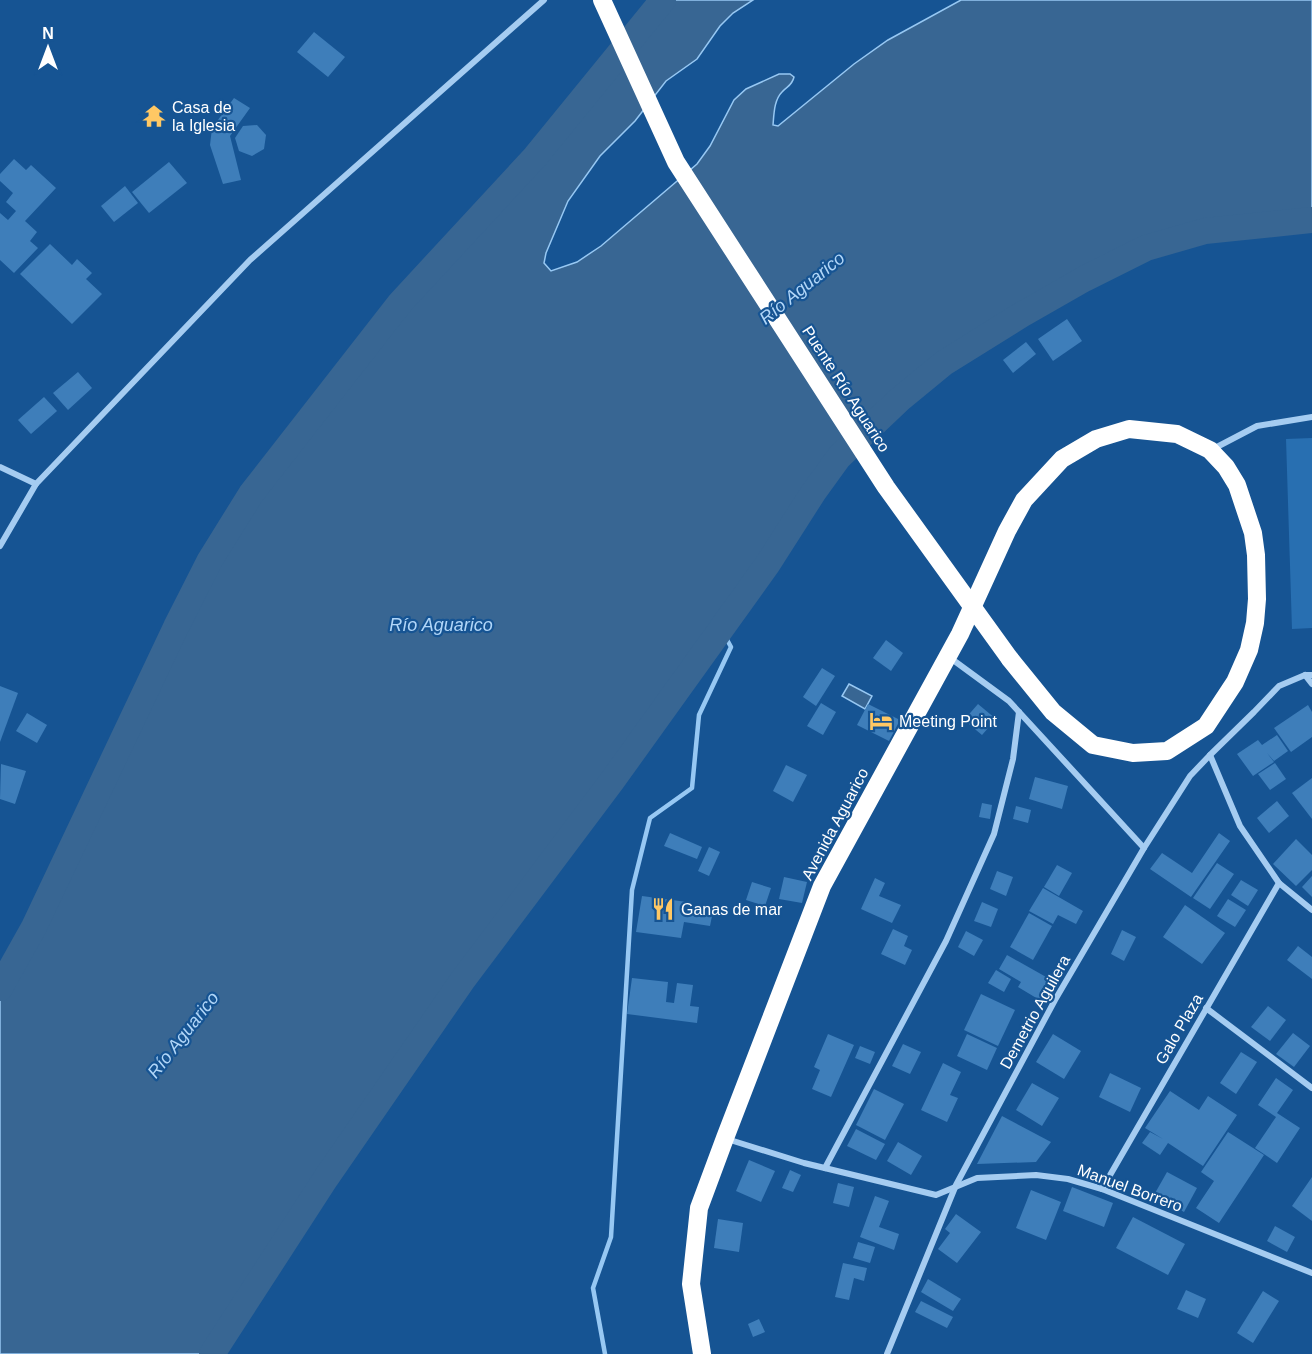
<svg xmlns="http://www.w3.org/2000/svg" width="1312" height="1354" viewBox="0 0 1312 1354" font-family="Arial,sans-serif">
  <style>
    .green { fill: #286fb1 }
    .water { fill: #386693; stroke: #97c8f3; stroke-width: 1.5 }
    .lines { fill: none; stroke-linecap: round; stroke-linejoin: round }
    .stream { stroke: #97c8f3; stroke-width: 4.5 }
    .river { stroke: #386693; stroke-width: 26 }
    .building { fill: #3e7eba }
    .street { stroke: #a5ccf1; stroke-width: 6 }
    .highway { stroke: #fff; stroke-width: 18 }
    .highway-bridge { stroke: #fff; stroke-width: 18 }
    .labels { text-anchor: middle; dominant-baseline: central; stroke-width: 4.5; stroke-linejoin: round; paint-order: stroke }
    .poi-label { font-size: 16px; fill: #fff; stroke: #165493; text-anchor: start }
    .street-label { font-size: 16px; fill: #fff; stroke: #165493 }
    .water-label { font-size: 18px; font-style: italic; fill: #b1d6f8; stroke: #165493 }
  </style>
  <rect width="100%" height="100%" fill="#165493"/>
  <path class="green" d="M 1312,438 L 1312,628 L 1292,629 L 1286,439 Z"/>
  <g class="water">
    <path d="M 663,0 L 753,0 L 733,13 L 720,26 L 697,59 L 666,81 L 635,121 L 600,156 L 568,201 L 546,253 L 544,263 L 551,271 L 577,262 L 601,246 L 697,164 L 710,146 L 734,100 L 746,89 L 779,74 L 790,74 L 794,77 C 792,86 787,86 782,92 C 774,100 774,114 773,125 L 778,126 L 854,64 L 888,40 L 961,0 L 1312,0 L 1312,220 L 1205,231 L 1146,248 L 1084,279 L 1021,315 L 944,363 L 899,400 L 839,457 L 813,493 L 767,565 L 612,781 L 462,981 L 326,1178 L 212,1354 L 0,1354 L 0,988 L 34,927 L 176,627 L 210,560 L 251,495 L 400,303 L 535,157 Z"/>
    <path d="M 849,684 L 872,696 L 865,709 L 842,696 Z"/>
  </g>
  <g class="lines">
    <path class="stream" d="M 605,1354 L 593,1288 L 611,1237 L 632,890 L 650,818 L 692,788 L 699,715 L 731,647 L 719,625"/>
    <g class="river">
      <path d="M 0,988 L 34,927 L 176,627 L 210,560 L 251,494 L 400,303 L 535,157 L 663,0"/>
      <path d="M 212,1354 L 326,1178 L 462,981 L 612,781 L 767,565 L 813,493 L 839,457 L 899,400 L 944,363 L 1021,315 L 1084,279 L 1146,248 L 1205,231 L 1312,220"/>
    </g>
  </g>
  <g class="building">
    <path d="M 314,32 L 345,57 L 328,77 L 297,52 Z"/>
    <path d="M 234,98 L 250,108 L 230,136 L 241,180 L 223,184 L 210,145 L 212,128 Z"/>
    <path d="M 257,125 L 266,135 L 264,149 L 252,156 L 239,151 L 235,138 L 243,126 Z"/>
    <path d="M 14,159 L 26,170 L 31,165 L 56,188 L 25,221 L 37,232 L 30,241 L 38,248 L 14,273 L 0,260 L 0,213 L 8,220 L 16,211 L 6,202 L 13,193 L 0,181 L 0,174 Z"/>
    <path d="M 169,162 L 187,183 L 149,213 L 132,192 Z"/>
    <path d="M 125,186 L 138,203 L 114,222 L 101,206 Z"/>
    <path d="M 50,244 L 72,265 L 77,259 L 92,273 L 86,279 L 102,294 L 72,324 L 20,274 Z"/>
    <path d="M 1067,319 L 1082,341 L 1053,361 L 1038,339 Z"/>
    <path d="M 1026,342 L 1036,354 L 1013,373 L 1003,360 Z"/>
    <path d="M 78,372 L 92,388 L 68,410 L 53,393 Z"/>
    <path d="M 44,397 L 57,411 L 31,434 L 18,420 Z"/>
    <path d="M 886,640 L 903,653 L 891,671 L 873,658 Z"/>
    <path d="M 822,668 L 835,676 L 816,706 L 803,697 Z"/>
    <path d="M 0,686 L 18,693 L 0,742 Z"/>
    <path d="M 821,703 L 836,712 L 823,735 L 807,726 Z"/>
    <path d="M 868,704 L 900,720 L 889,741 L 857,725 Z"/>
    <path d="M 978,704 L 996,719 L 982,735 L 964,720 Z"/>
    <path d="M 1308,705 L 1312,712 L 1312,737 L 1291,752 L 1274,728 Z"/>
    <path d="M 27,713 L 47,725 L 37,743 L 16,731 Z"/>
    <path d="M 1277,735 L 1288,751 L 1274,761 L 1267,753 L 1274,762 L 1253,776 L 1237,754 L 1258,740 L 1262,745 Z"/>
    <path d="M 1275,763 L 1286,779 L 1270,790 L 1258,774 Z"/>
    <path d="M 1,764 L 26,771 L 15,804 L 0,799 Z"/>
    <path d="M 786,765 L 807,775 L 793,802 L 773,791 Z"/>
    <path d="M 1035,777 L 1068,786 L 1062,809 L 1029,799 Z"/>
    <path d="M 1312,778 L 1312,819 L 1292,793 Z"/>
    <path d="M 1277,801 L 1289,816 L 1269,833 L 1257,818 Z"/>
    <path d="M 982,803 L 992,805 L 990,819 L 979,817 Z"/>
    <path d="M 1016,806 L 1031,810 L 1028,823 L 1013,819 Z"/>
    <path d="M 670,833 L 702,847 L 697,859 L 664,846 Z"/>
    <path d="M 1219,833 L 1230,841 L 1191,897 L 1150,869 L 1162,853 L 1192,873 Z"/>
    <path d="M 1296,839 L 1312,855 L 1312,870 L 1296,886 L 1273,864 Z"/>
    <path d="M 709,847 L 720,852 L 709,876 L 698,871 Z"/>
    <path d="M 1217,863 L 1234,874 L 1210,909 L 1193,898 Z"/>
    <path d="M 1057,865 L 1072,873 L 1059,896 L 1044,887 Z"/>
    <path d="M 997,871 L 1013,877 L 1006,896 L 990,889 Z"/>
    <path d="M 1312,876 L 1312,897 L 1302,887 Z"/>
    <path d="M 784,877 L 807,882 L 802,903 L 779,899 Z"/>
    <path d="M 875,878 L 885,883 L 879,896 L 901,905 L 892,923 L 861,909 Z"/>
    <path d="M 1241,880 L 1258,890 L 1248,906 L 1231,895 Z"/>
    <path d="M 752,882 L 771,888 L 765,906 L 746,900 Z"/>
    <path d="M 1043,888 L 1083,911 L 1076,924 L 1058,915 L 1053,924 L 1029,911 Z"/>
    <path d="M 642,896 L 687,902 L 686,907 L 713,911 L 710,926 L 684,922 L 681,938 L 636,932 Z"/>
    <path d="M 1228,899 L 1246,910 L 1235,927 L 1217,916 Z"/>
    <path d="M 982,902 L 998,909 L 991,927 L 974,921 Z"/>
    <path d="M 1185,905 L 1225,933 L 1202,964 L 1163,937 Z"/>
    <path d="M 1029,913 L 1052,926 L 1033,960 L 1010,947 Z"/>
    <path d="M 893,929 L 908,936 L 904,946 L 912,950 L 905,965 L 881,954 Z"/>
    <path d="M 1122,930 L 1136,937 L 1124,961 L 1111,954 Z"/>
    <path d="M 966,931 L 983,940 L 974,956 L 958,947 Z"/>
    <path d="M 1298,946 L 1312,957 L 1312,979 L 1287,960 Z"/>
    <path d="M 1007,955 L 1055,982 L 1043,1002 L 1018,987 L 1021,982 L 999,969 Z"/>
    <path d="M 996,970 L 1011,979 L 1004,992 L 988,983 Z"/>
    <path d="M 632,978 L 668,982 L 666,1002 L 674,1003 L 677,983 L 693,985 L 690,1006 L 699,1007 L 697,1023 L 627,1014 Z"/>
    <path d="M 981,994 L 1015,1010 L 998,1046 L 964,1030 Z"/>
    <path d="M 1268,1006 L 1286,1020 L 1270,1041 L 1251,1027 Z"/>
    <path d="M 1293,1033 L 1310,1046 L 1294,1067 L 1276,1054 Z"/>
    <path d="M 828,1034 L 854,1045 L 831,1097 L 812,1089 L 820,1070 L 814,1067 Z"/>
    <path d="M 967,1034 L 997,1048 L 987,1070 L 957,1056 Z"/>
    <path d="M 1053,1034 L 1081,1051 L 1064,1079 L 1036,1062 Z"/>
    <path d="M 903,1044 L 921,1052 L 910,1074 L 892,1066 Z"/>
    <path d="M 860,1046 L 875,1052 L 870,1064 L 855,1058 Z"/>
    <path d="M 1241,1052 L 1257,1062 L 1236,1094 L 1220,1083 Z"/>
    <path d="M 943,1063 L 961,1072 L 950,1095 L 958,1098 L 947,1122 L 921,1110 Z"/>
    <path d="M 1110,1073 L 1141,1088 L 1130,1112 L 1099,1097 Z"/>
    <path d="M 1276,1078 L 1293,1090 L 1277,1113 L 1300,1128 L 1277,1163 L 1255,1148 L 1276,1117 L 1258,1105 Z"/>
    <path d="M 1032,1083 L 1059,1098 L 1042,1126 L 1016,1110 Z"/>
    <path d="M 874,1089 L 904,1104 L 885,1140 L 856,1125 Z"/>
    <path d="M 1170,1091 L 1199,1110 L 1208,1096 L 1237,1115 L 1203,1166 L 1168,1143 L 1160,1155 L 1142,1143 L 1150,1132 L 1163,1139 L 1145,1128 Z"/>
    <path d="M 1002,1116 L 1051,1142 L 1036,1162 L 977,1164 Z"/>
    <path d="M 856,1129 L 885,1144 L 876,1160 L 847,1146 Z"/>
    <path d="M 1228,1132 L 1264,1155 L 1219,1223 L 1196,1208 L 1214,1181 L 1201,1172 Z"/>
    <path d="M 898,1142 L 922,1156 L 911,1175 L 887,1161 Z"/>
    <path d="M 749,1160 L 775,1171 L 761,1202 L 736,1191 Z"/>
    <path d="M 790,1170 L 801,1175 L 793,1192 L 782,1188 Z"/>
    <path d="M 1167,1172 L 1197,1188 L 1184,1212 L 1154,1195 Z"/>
    <path d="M 1312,1177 L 1312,1221 L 1292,1206 Z"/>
    <path d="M 838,1183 L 854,1187 L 849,1207 L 833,1203 Z"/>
    <path d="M 1072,1187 L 1113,1203 L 1104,1227 L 1063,1211 Z"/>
    <path d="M 1031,1190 L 1061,1202 L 1046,1240 L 1016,1228 Z"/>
    <path d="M 875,1196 L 889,1201 L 879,1227 L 899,1234 L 894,1250 L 860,1237 Z"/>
    <path d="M 956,1214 L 981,1232 L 957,1263 L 938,1249 L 950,1233 L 945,1229 Z"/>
    <path d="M 1133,1217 L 1185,1244 L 1168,1275 L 1116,1248 Z"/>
    <path d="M 718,1219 L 743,1223 L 739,1252 L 714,1248 Z"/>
    <path d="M 1275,1226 L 1295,1237 L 1287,1252 L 1267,1241 Z"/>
    <path d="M 858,1242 L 875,1247 L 870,1263 L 853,1258 Z"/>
    <path d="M 843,1263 L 867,1268 L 864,1281 L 854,1278 L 849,1300 L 835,1297 Z"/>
    <path d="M 928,1279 L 961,1299 L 953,1311 L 921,1292 Z"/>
    <path d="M 1186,1290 L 1206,1299 L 1198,1318 L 1177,1309 Z"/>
    <path d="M 1263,1291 L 1279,1301 L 1253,1343 L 1237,1333 Z"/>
    <path d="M 921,1301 L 953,1317 L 947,1328 L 915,1312 Z"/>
    <path d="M 759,1319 L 765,1332 L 753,1337 L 748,1324 Z"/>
  </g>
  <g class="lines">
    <g class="street">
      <path d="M 1213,449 L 1257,426 L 1312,417"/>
      <path d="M 0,467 L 36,484"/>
      <path d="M 0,546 L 36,484 L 250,260 L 544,0"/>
      <path d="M 949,657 L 1009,701 L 1144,848"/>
      <path d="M 1305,675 L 1312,684"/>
      <path d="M 1210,755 L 1240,826 L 1279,883 L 1312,910"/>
      <path d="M 1206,1008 L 1312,1088"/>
      <path d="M 727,1139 L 804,1163 L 936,1195 L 977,1178 L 1036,1175 L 1068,1179 L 1102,1189 L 1312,1273"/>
      <path d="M 825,1168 L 946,941 L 994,834 L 1013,759 L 1019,712"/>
      <path d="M 1102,1189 L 1279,883"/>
      <path d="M 887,1354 L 956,1185 L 1055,1000 L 1144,848 L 1190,776 L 1210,755 L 1254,712 L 1279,686 L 1305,675 L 1312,675"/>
    </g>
    <path class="highway" d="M 702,1354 L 691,1284 L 699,1208 L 725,1138 L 822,886 L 960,634 L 1007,531 L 1024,500 L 1062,459 L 1096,439 L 1129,429 L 1177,434 L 1210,450 L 1226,467 L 1237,485 L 1253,533 L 1256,555 L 1257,599 L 1255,623 L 1249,650 L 1235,682 L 1206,726 L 1167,751 L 1133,753 L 1093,745 L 1053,712 L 1010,659"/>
    <path class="highway-bridge" d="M 602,0 L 676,162 L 886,487 L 1010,659"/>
  </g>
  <defs>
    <g id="temple-bare" transform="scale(1.8)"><path d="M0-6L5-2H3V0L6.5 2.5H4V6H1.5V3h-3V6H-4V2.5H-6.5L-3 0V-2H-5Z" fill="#ffc864" stroke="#165493" stroke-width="2.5" paint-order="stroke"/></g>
    <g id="hotel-bare" transform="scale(1.8)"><path d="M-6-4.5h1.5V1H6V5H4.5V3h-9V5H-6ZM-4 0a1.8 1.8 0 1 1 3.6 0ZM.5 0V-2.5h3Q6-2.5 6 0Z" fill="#ffc864" stroke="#165493" stroke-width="2.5" paint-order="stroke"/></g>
    <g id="restaurant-bare" transform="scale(1.8)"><path d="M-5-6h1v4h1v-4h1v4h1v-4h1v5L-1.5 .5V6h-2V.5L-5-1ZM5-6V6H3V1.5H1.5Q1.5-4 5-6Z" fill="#ffc864" stroke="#165493" stroke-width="2.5" paint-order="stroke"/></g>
  </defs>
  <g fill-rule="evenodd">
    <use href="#temple-bare" x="154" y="116"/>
    <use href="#hotel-bare" x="881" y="721"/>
    <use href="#restaurant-bare" x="663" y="909"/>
  </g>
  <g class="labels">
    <g class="poi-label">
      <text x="172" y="107">Casa de<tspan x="172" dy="18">la Iglesia</tspan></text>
      <text x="899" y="721">Meeting Point</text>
      <text x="681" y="909">Ganas de mar</text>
    </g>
    <g class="street-label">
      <text transform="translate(846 389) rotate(57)">Puente Río Aguarico</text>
      <text transform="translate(835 824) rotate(-62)">Avenida Aguarico</text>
      <text transform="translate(1035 1012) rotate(-61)">Demetrio Aguilera</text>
      <text transform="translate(1179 1029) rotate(-60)">Galo Plaza</text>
      <text transform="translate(1130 1188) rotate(20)">Manuel Borrero</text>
    </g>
    <g class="water-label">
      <text transform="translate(802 288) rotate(-39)">Río Aguarico</text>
      <text x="441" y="625">Río Aguarico</text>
      <text transform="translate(183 1035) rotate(-52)">Río Aguarico</text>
    </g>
  </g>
  <g transform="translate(48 48)" stroke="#165493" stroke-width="4.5" paint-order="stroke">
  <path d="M0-4.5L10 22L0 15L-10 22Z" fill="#ffffff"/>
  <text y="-9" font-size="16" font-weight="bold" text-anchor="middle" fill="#ffffff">N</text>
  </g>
</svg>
